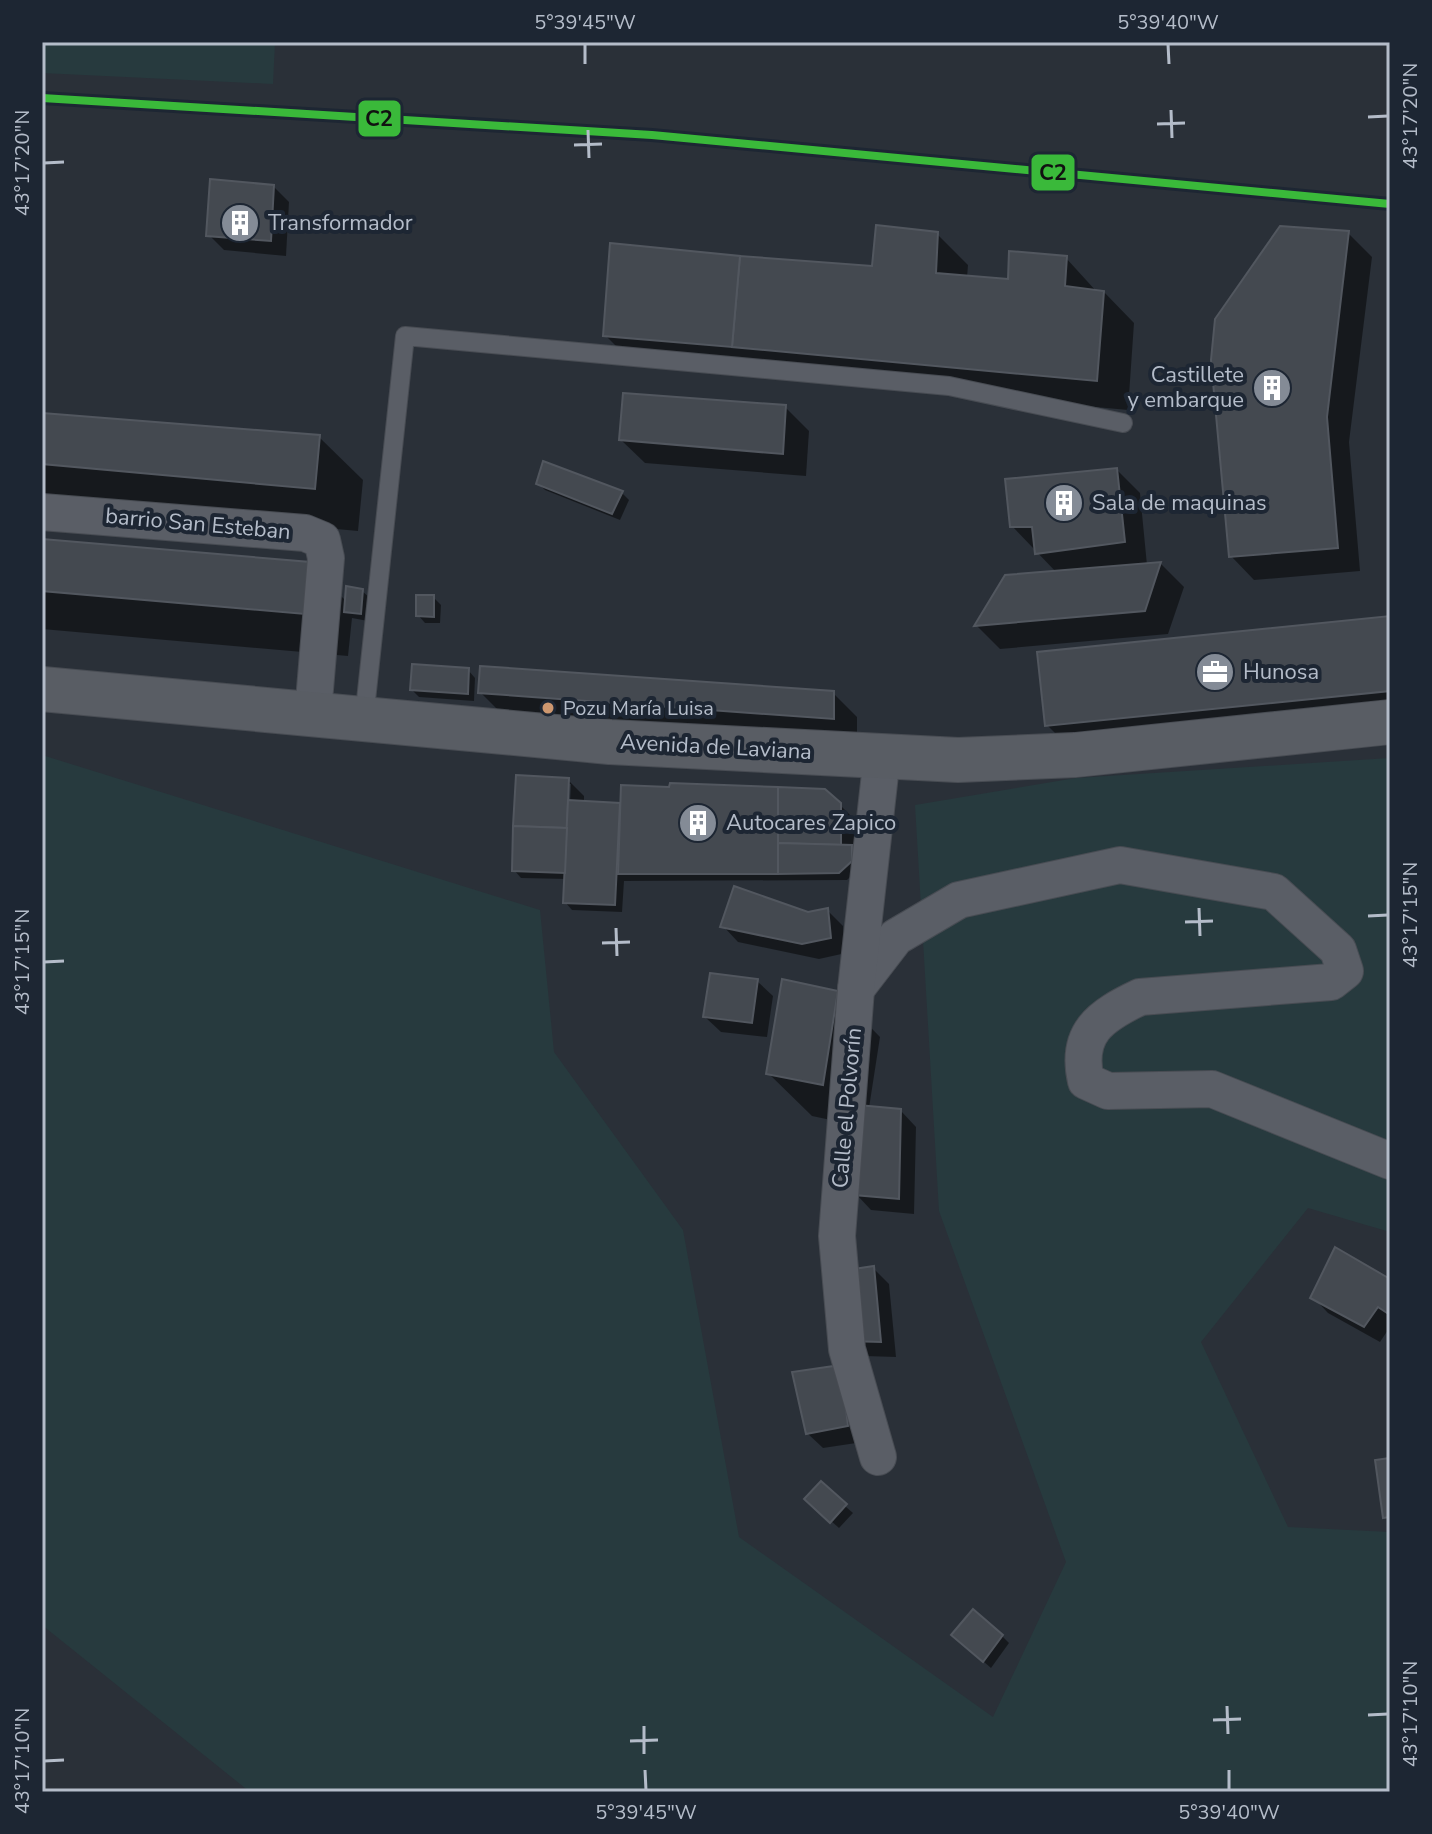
<svg xmlns="http://www.w3.org/2000/svg" width="1432" height="1834" viewBox="0 0 1432 1834" font-family="'Nunito Sans',sans-serif">
  <style>
    .green { fill: #273a3e }
    .shadow { fill: #0007; fill-rule: evenodd }
    .building { fill: #444950; stroke: #52575f; stroke-width: 2 }
    .lines { fill: none; stroke-linecap: round; stroke-linejoin: round }
    .lane-casing { stroke: #484c53; stroke-width: 20 }
    .street-casing { stroke: #484c53; stroke-width: 38 }
    .secondary-casing { stroke: #484c53; stroke-width: 46 }
    .lane { stroke: #5a5e66; stroke-width: 18 }
    .street { stroke: #5a5e66; stroke-width: 36 }
    .secondary { stroke: #595d64; stroke-width: 44 }
    .rail-1-casing { stroke: #1d2633; stroke-width: 14 }
    .rail-1 { stroke: #3ab93a; stroke-width: 8 }
    .ticks { fill: none; stroke: #b4bcc9; stroke-width: 3 }
    .bus-dot { fill: #cd976f; stroke: #1d2633; stroke-width: 3 }
    .labels { text-anchor: middle; dominant-baseline: central; stroke-width: 8; stroke-linejoin: round; paint-order: stroke }
    .bus-label { font-size: 20px; fill: #b4bcc9; stroke: #1d2633; text-anchor: start }
    .poi-label { font-size: 22px; fill: #b4bcc9; stroke: #1d2633; text-anchor: start }
    .street-label { font-size: 22px; fill: #b4bcc9; stroke: #1d2633 }
    .line-badge { stroke: #1d2633; stroke-width: 3 }
    .pale-badge-label { font-size: 22px; text-anchor: middle; font-weight: bold; fill: #111 }
    .neatline { fill: none; stroke: #b4bcc9; stroke-width: 3 }
    .ticks-label { font-size: 20px; text-anchor: middle; fill: #b4bcc9 }
  </style>
  <rect width="100%" height="100%" fill="#2a3038"/>
  <g class="green">
    <path d="M 42,42 L 275,42 L 273,84 L 42,73 Z"/>
    <path d="M 42,755 L 540,910 L 554,1052 L 683,1230 L 739,1537 L 993,1717 L 1066,1562 L 939,1211 L 915,805 L 1076,778 L 1390,758 L 1390,1232 L 1308,1208 L 1201,1342 L 1288,1527 L 1390,1532 L 1390,1792 L 250,1792 L 42,1625 Z"/>
  </g>
  <g class="shadow">
    <path d="M 274,187 L 289,202 L 286,256 L 224,250 L 209,235 Z"/>
    <path d="M 1348,233 L 1372,257 L 1349,442 L 1360,571 L 1254,580 L 1231,556 Z"/>
    <path d="M 937,234 L 968,265 L 967,278 L 1010,282 L 1066,258 L 1097,292 L 1104,292 L 1134,323 L 1128,410 L 765,377 L 629,359 L 605,335 L 874,269 Z"/>
    <path d="M 785,407 L 809,431 L 806,476 L 645,463 L 621,440 Z"/>
    <path d="M 42,415 L 319,437 L 363,480 L 358,531 L 42,502 Z"/>
    <path d="M 1117,470 L 1140,493 L 1147,565 L 1161,564 L 1184,587 L 1168,634 L 1000,649 L 977,626 L 1006,577 L 1056,572 L 1012,526 Z"/>
    <path d="M 538,483 L 622,493 L 629,500 L 620,520 L 545,490 Z"/>
    <path d="M 42,541 L 309,564 L 347,602 L 362,591 L 370,598 L 368,621 L 352,618 L 348,656 L 42,629 Z"/>
    <path d="M 433,597 L 441,605 L 440,623 L 425,623 L 418,615 Z"/>
    <path d="M 1390,618 L 1390,725 L 1078,756 L 1047,725 Z"/>
    <path d="M 468,670 L 475,678 L 474,701 L 419,697 L 412,690 Z"/>
    <path d="M 480,692 L 833,693 L 857,717 L 857,741 L 504,716 Z"/>
    <path d="M 568,780 L 584,796 L 584,803 L 840,805 L 856,821 L 858,869 L 847,880 L 624,881 L 622,912 L 572,910 L 565,902 L 567,879 L 521,878 L 514,870 ZM 567,784 L 571,784 L 570,802 L 566,802 Z"/>
    <path d="M 827,910 L 843,926 L 846,953 L 819,959 L 738,942 L 723,926 Z"/>
    <path d="M 757,981 L 773,996 L 767,1037 L 721,1032 L 705,1017 Z"/>
    <path d="M 837,993 L 880,1037 L 869,1108 L 901,1111 L 916,1127 L 914,1214 L 871,1210 L 856,1194 L 859,1126 L 812,1116 L 768,1073 Z"/>
    <path d="M 873,1268 L 889,1284 L 896,1357 L 864,1356 L 848,1340 Z"/>
    <path d="M 1390,1281 L 1390,1327 L 1380,1342 L 1328,1313 L 1313,1297 Z"/>
    <path d="M 841,1367 L 863,1442 L 823,1448 L 807,1433 Z"/>
    <path d="M 814,1506 L 845,1506 L 853,1513 L 839,1528 Z"/>
    <path d="M 1002,1636 L 1009,1643 L 991,1668 L 961,1642 Z"/>
  </g>
  <g class="building">
    <path d="M 210,179 L 274,185 L 271,241 L 206,236 Z"/>
    <path d="M 876,225 L 938,232 L 936,273 L 1008,279 L 1009,251 L 1067,256 L 1065,286 L 1104,291 L 1097,381 L 732,347 L 740,256 L 872,266 Z"/>
    <path d="M 1280,226 L 1349,231 L 1327,417 L 1338,548 L 1229,557 L 1211,360 L 1215,319 Z"/>
    <path d="M 610,243 L 740,256 L 732,347 L 603,336 Z"/>
    <path d="M 623,393 L 786,405 L 783,454 L 619,440 Z"/>
    <path d="M 42,413 L 320,435 L 315,489 L 42,464 Z"/>
    <path d="M 543,461 L 623,491 L 612,514 L 536,484 Z"/>
    <path d="M 1117,468 L 1125,542 L 1035,554 L 1032,527 L 1010,527 L 1005,479 Z"/>
    <path d="M 42,539 L 310,562 L 305,614 L 42,591 Z"/>
    <path d="M 1161,562 L 1145,611 L 974,626 L 1005,575 Z"/>
    <path d="M 346,586 L 363,589 L 361,614 L 344,612 Z"/>
    <path d="M 416,595 L 434,595 L 434,617 L 416,616 Z"/>
    <path d="M 1390,616 L 1390,691 L 1045,726 L 1037,652 Z"/>
    <path d="M 412,664 L 469,668 L 468,694 L 410,690 Z"/>
    <path d="M 480,666 L 834,691 L 834,719 L 478,693 Z"/>
    <path d="M 516,775 L 569,778 L 567,828 L 513,826 Z"/>
    <path d="M 670,783 L 778,787 L 778,874 L 618,874 L 621,785 L 669,787 Z"/>
    <path d="M 778,787 L 825,789 L 841,803 L 841,845 L 778,843 Z"/>
    <path d="M 568,800 L 620,803 L 615,905 L 563,903 Z"/>
    <path d="M 513,826 L 567,828 L 565,873 L 512,871 Z"/>
    <path d="M 778,843 L 852,845 L 852,861 L 839,873 L 778,874 Z"/>
    <path d="M 734,886 L 808,912 L 828,908 L 831,938 L 802,944 L 720,927 Z"/>
    <path d="M 710,973 L 758,979 L 752,1023 L 703,1017 Z"/>
    <path d="M 782,979 L 838,991 L 823,1085 L 766,1074 Z"/>
    <path d="M 858,1105 L 901,1109 L 899,1199 L 854,1195 Z"/>
    <path d="M 1335,1247 L 1390,1279 L 1390,1315 L 1378,1307 L 1364,1327 L 1310,1298 Z"/>
    <path d="M 874,1266 L 881,1342 L 847,1341 L 840,1271 Z"/>
    <path d="M 841,1365 L 848,1426 L 806,1434 L 792,1372 Z"/>
    <path d="M 1390,1458 L 1390,1517 L 1383,1518 L 1375,1460 Z"/>
    <path d="M 821,1481 L 847,1504 L 830,1523 L 804,1499 Z"/>
    <path d="M 973,1609 L 1003,1635 L 983,1662 L 951,1635 Z"/>
  </g>
  <g class="lines">
    <g class="lane-casing">
      <path id="lane" d="M 364,719 L 405,336 L 949,386 L 1123,423"/>
    </g>
    <g class="street-casing">
      <g id="street">
        <path d="M 42,512 L 305,533 L 322,540 L 326,558 L 313,713"/>
        <path d="M 856,989 L 896,937 L 959,900 L 1120,865 L 1274,892 L 1338,950 L 1345,971 L 1331,982 L 1140,997 C 1100,1016 1075,1033 1086,1081 L 1108,1091 L 1212,1089 L 1390,1161"/>
        <path d="M 878,1457 L 847,1349 L 837,1236 L 856,989 L 882,756"/>
      </g>
    </g>
    <g class="secondary-casing">
      <path id="secondary" d="M 42,689 L 610,742 L 958,760 L 1075,755 L 1390,722"/>
    </g>
    <use href="#lane" class="lane"/>
    <use href="#street" class="street"/>
    <use href="#secondary" class="secondary"/>
    <g class="rail-1-casing">
      <path id="rail-1" d="M 42,98 L 652,135 L 1390,204"/>
    </g>
    <use href="#rail-1" class="rail-1"/>
  </g>
  <path class="ticks" d="M 585,44 L 585,64M 1168,44 L 1169,64M 1171,110 L 1172,138M 1368,117 L 1388,116M 1157,124 L 1185,123M 588,130 L 589,158M 574,145 L 602,144M 44,163 L 64,162M 1199,908 L 1200,936M 1368,916 L 1388,915M 1185,922 L 1213,921M 616,928 L 617,956M 602,943 L 630,942M 44,962 L 64,961M 1227,1706 L 1228,1734M 1368,1715 L 1388,1714M 1213,1720 L 1241,1719M 644,1726 L 644,1754M 630,1741 L 658,1740M 44,1761 L 64,1760M 645,1770 L 646,1790M 1229,1770 L 1229,1790"/>
  <defs>
    <g id="building-disc" transform="scale(2)"><circle r="9.5" fill="#848b96" stroke="#1d2633"/><path d="M-4-6H4V6H1V3H-1V6H-4ZM-2.5-4.3h1.7v1.8h-1.7ZM.8-4.3h1.7v1.8H.8ZM-2.5-1h1.7V.8h-1.7ZM.8-1h1.7V.8H.8Z" fill="#fff"/></g>
    <g id="office-disc" transform="scale(2)"><circle r="9.5" fill="#848b96" stroke="#1d2633"/><path d="M-6-3h4V-5.5h4V-3h4V5H-6ZM-1-4.5V-3h2v-1.5ZM-6 0V1H6V0Z" fill="#fff"/></g>
  </defs>
  <g fill-rule="evenodd">
    <use href="#building-disc" x="240" y="223"/>
    <use href="#building-disc" x="1272" y="388"/>
    <use href="#building-disc" x="1064" y="503"/>
    <use href="#office-disc" x="1215" y="672"/>
    <use href="#building-disc" x="698" y="823"/>
  </g>
  <circle class="bus-dot" cx="548" cy="708" r="7"/>
  <g class="labels">
    <g class="bus-label">
      <text x="563" y="708">Pozu María Luisa</text>
    </g>
    <g class="poi-label">
      <text x="268" y="223">Transformador</text>
      <text x="1244" y="375" text-anchor="end">Castillete<tspan x="1244" dy="25">y embarque</tspan></text>
      <text x="1092" y="503">Sala de maquinas</text>
      <text x="1243" y="672">Hunosa</text>
      <text x="726" y="823">Autocares Zapico</text>
    </g>
    <g class="street-label">
      <text transform="translate(198 524) rotate(5)">barrio San Esteban</text>
      <text transform="translate(716 747) rotate(3)">Avenida de Laviana</text>
      <text transform="translate(847 1108) rotate(-85)">Calle el Polvorín</text>
    </g>
  </g>
  <g class="line-badge">
    <rect x="357" y="99" width="45" height="39" rx="8" fill="#3ab93a"/>
    <rect x="1030" y="153" width="46" height="39" rx="8" fill="#3ab93a"/>
  </g>
  <g class="pale-badge-label">
    <text x="379" y="126">C2</text>
    <text x="1053" y="180">C2</text>
  </g>
  <rect width="1432" height="1834" fill="none" stroke="#1d2633" stroke-width="88"/>
  <rect x="44" y="44" width="1344" height="1746" class="neatline"/>
  <g class="ticks-label">
    <text x="585" y="29">5°39'45"W</text>
    <text x="1168" y="29">5°39'40"W</text>
    <text transform="translate(1410 116) rotate(-90)" y="7">43°17'20"N</text>
    <text transform="translate(22 163) rotate(-90)" y="7">43°17'20"N</text>
    <text transform="translate(1410 915) rotate(-90)" y="7">43°17'15"N</text>
    <text transform="translate(22 962) rotate(-90)" y="7">43°17'15"N</text>
    <text transform="translate(1410 1714) rotate(-90)" y="7">43°17'10"N</text>
    <text transform="translate(22 1761) rotate(-90)" y="7">43°17'10"N</text>
    <text x="646" y="1819">5°39'45"W</text>
    <text x="1229" y="1819">5°39'40"W</text>
  </g>
</svg>
